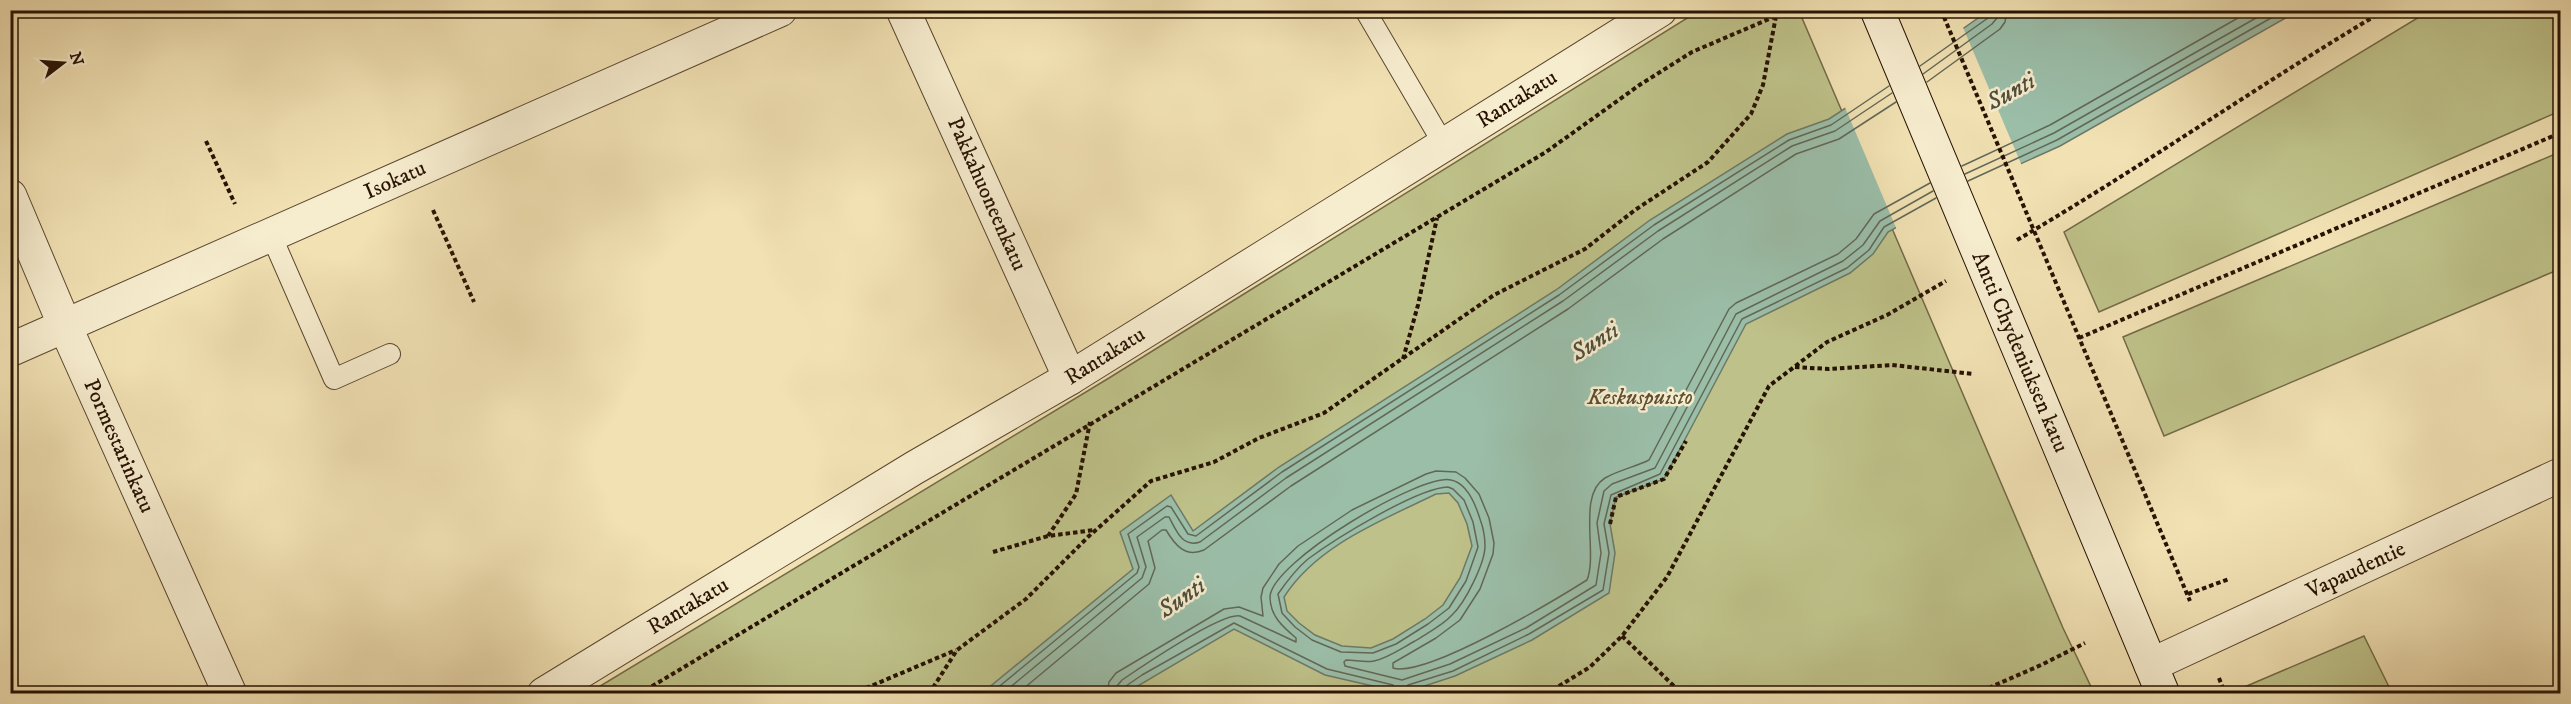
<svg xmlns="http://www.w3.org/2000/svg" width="2571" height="704" viewBox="0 0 2571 704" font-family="'IM FELL DW Pica',serif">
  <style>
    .green { fill: #bec189; stroke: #726a46; stroke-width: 1.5 }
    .water { fill: #9bbea9; stroke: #6d7966; stroke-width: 1.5; fill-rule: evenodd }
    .pier { fill: #f1e1b3 }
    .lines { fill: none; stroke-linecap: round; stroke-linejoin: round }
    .shore { stroke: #616856; stroke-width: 1.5 }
    .service-casing { stroke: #5a462e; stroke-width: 22 }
    .minor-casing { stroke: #5a462e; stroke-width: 35 }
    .tertiary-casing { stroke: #5a462e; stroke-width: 35 }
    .secondary-casing { stroke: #271202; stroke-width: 35 }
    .path { stroke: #271202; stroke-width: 4; stroke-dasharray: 4.5 3; stroke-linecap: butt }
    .service { stroke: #f6ecce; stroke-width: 20 }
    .minor { stroke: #f6ecce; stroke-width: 33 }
    .tertiary { stroke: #f6ecce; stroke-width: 33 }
    .secondary { stroke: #f6ecce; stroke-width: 33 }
    .labels { text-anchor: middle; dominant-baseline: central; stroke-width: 5; stroke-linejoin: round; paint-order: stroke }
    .street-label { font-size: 22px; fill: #271202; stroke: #f6ecce }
    .park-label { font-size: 22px; font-style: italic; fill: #5c4f31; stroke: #f6ecce }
    .water-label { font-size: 24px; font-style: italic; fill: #504e3c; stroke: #f6ecce }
  </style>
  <rect width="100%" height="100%" fill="#f1e1b3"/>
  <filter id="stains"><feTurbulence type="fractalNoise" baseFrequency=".00333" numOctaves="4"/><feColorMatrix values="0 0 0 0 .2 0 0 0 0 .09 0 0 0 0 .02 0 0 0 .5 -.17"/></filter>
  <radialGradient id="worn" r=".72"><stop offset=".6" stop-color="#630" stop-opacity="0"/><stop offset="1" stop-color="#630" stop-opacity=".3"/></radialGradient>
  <g class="green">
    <path d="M 1700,10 L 1799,11 L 2063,628 L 2094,693 L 587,694 L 1109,378 Z"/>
    <path d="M 2429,11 L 2560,11 L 2560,111 L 2099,312 L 2064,232 Z"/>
    <path d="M 2560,152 L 2560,269 L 2164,436 L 2123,337 Z"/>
    <path d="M 2364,636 L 2392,693 L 2244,693 L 2242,688 Z"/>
  </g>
  <path class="water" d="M 1988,11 L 2298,11 L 2060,146 L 1965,189 L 1888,232 L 1873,254 L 1850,273 L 1746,324 L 1664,479 L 1616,497 L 1610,524 L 1615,553 L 1609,593 L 1532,640 L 1455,676 L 1403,693 L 1325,675 L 1234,629 L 1126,693 L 981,694 L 1133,569 L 1120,532 L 1171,495 L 1193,531 L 1279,467 L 1556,290 L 1650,220 L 1787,134 L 1829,119 L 1913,64 ZM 1449,493 L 1458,503 L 1467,524 L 1472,546 L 1460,578 L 1443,605 L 1425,619 L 1393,639 L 1371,648 L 1342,646 L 1315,635 L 1299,623 L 1287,611 L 1284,597 C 1317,545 1383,520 1436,494 Z"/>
  <path class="pier" d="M 1962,25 L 2022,166 L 1966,192 L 1897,230 L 1844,105 L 1911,62 Z"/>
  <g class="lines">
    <g class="shore">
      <path d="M 1920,66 L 1988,18 L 1990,10"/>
      <path d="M 1923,74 L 1992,24 L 1997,18 L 1998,10"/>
      <path d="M 1927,82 L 2000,29 L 2005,22 L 2007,10"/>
      <path d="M 1962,166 L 2050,125 L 2252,10"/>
      <path d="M 1965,174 L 2054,133 L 2270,10"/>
      <path d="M 1968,181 L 2057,140 L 2285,10"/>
      <path d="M 1448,487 L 1453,489 L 1464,500 L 1473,522 L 1478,547 L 1466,581 L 1449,608 L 1428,624 L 1396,644 L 1373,653 L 1341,652 L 1312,640 L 1295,627 L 1282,613 L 1278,594 C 1287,581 1296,569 1308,559 C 1335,539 1417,488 1448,487 Z"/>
      <path d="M 990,694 L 1137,573 L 1139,567 L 1128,534 L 1167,506 L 1171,507 L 1188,534 L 1196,536 L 1282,472 L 1559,295 L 1654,225 L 1789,140 L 1831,125 L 1889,86"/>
      <path d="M 1002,694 L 1142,578 L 1146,567 L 1137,537 L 1165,517 L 1169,517 C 1176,530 1182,548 1200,542 L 1286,478 L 1563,301 L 1658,231 L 1792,146 L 1835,131 L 1892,93"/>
      <path d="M 1017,694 L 1149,584 L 1155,568 L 1148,541 L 1162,530 L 1166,530 C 1175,545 1185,558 1204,550 L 1291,486 L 1568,309 L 1663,239 L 1796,154 L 1839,139 L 1896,102"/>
      <path d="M 1107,694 L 1109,682 L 1116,673 L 1224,609 L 1239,607 L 1263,616 L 1261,597 L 1263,588 L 1279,564 L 1298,546 L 1352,510 L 1426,474 L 1436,471 L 1456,472 L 1465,478 L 1479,494 L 1489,518 L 1494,543 L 1493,554 L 1480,589 L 1460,620 L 1436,638 L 1393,663 L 1393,668 C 1426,678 1555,600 1587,580 C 1598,554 1577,495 1605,478 C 1619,470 1635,467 1649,460 L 1729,309 L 1736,303 L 1838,254 L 1856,239 L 1874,214 L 1930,183"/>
      <path d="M 1116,694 L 1117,686 L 1122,680 C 1141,667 1222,612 1240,616 L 1296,642 L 1296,638 C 1283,627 1270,616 1270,597 C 1271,562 1421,473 1451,480 C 1467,483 1476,506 1480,519 C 1483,527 1485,538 1485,546 C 1485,563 1465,603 1452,615 C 1442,626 1427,633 1415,641 C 1402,648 1388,658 1374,661 C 1365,663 1355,660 1346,660 L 1344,662 L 1345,666 L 1402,680 L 1450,664 L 1526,628 L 1596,585 L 1601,553 L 1597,523 L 1604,491 L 1612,484 L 1655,468 L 1736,314 L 1843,261 L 1863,245 L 1880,221 L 1933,191"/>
      <path d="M 1123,694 L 1126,686 L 1142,675 L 1234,623 L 1327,669 L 1393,685 L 1398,694"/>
      <path d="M 1404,694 L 1408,685 L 1453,671 L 1529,634 L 1603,590 L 1609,553 L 1604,524 L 1611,495 L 1660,474 L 1742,319 L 1847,268 L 1869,250 L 1884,227 L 1936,198"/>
    </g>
    <g class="service-casing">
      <g id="service">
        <path d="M 1365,10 L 1444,145"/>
        <path d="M 271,235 L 334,379 L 390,354"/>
      </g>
    </g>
    <g class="minor-casing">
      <g id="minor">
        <path d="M 903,10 L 1070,378"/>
        <path d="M 10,196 L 65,326 L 230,694"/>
        <path d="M 10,350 L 780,10"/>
        <path d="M 2151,665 L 2560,475"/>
      </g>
    </g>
    <g class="tertiary-casing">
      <path id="tertiary" d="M 544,694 L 914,468 L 1070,378 L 1660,10"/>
    </g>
    <g class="secondary-casing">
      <path id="secondary" d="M 1877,10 L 2163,694"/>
    </g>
    <g class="path">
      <path d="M 1941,10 L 2190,601"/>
      <path d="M 10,13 L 18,10"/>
      <path d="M 206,141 L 235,204"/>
      <path d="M 433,210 L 474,302"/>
      <path d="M 2017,240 C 2142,167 2260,84 2385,10"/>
      <path d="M 2079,338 L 2560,133"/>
      <path d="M 1403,359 L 1418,305 L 1437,218"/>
      <path d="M 1795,367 L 1829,369 L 1892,365 L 1974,374"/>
      <path d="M 1610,524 L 1616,497 L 1664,479 L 1686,441"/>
      <path d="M 1048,536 L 1076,494 L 1090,422"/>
      <path d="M 993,552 L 1048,536 L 1094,530"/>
      <path d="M 2188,594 L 2229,579"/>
      <path d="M 1622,636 L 1676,688 L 1686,694"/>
      <path d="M 2219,678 L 2225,694"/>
      <path d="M 639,694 L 1546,152 L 1641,84 L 1692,52 L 1776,16"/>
      <path d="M 852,694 L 956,650"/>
      <path d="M 929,694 L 957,650 L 1026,599 L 1089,536 L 1151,481 L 1214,462 L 1259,438 L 1324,413 L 1494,295 L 1585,249 L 1635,210 L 1708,162 L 1751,114 L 1763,85 L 1776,16 L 1784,10"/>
      <path d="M 1546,694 L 1590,667 L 1622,636 L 1667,577 L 1769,386 L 1827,342 L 1887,315 L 1946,281"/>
      <path d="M 1975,694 L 2041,665 L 2085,643"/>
    </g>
    <use href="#service" class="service"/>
    <use href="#minor" class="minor"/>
    <use href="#tertiary" class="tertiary"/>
    <use href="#secondary" class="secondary"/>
  </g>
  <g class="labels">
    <g class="street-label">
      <text transform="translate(1517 99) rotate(-32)">Rantakatu</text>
      <text transform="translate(395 180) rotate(-24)">Isokatu</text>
      <text transform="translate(987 194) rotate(66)">Pakkahuoneenkatu</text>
      <text transform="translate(2020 352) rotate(67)">Antti Chydeniuksen katu</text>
      <text transform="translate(1105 356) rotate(-32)">Rantakatu</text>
      <text transform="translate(119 446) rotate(66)">Pormestarinkatu</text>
      <text transform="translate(2356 570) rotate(-25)">Vapaudentie</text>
      <text transform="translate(688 606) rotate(-31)">Rantakatu</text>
    </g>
    <g class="park-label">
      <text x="1640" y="397">Keskuspuisto</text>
    </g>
    <g class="water-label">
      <text transform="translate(2011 92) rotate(-29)">Sunti</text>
      <text transform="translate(1595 342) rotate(-32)">Sunti</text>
      <text transform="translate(1182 598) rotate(-35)">Sunti</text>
    </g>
  </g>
  <rect width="2571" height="704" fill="none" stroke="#f1e1b3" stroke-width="36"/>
  <rect x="12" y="12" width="2547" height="680" fill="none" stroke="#271202" stroke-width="3"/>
  <rect x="18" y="18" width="2535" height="668" fill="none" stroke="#271202" stroke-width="1.5"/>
  <g transform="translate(63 63) rotate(73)" stroke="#f6ecce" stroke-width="4.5" paint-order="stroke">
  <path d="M0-4.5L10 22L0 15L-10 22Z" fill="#271202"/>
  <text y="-9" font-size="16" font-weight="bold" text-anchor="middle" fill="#271202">N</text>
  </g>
  <rect width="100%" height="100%" filter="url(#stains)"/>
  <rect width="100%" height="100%" fill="url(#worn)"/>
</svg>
